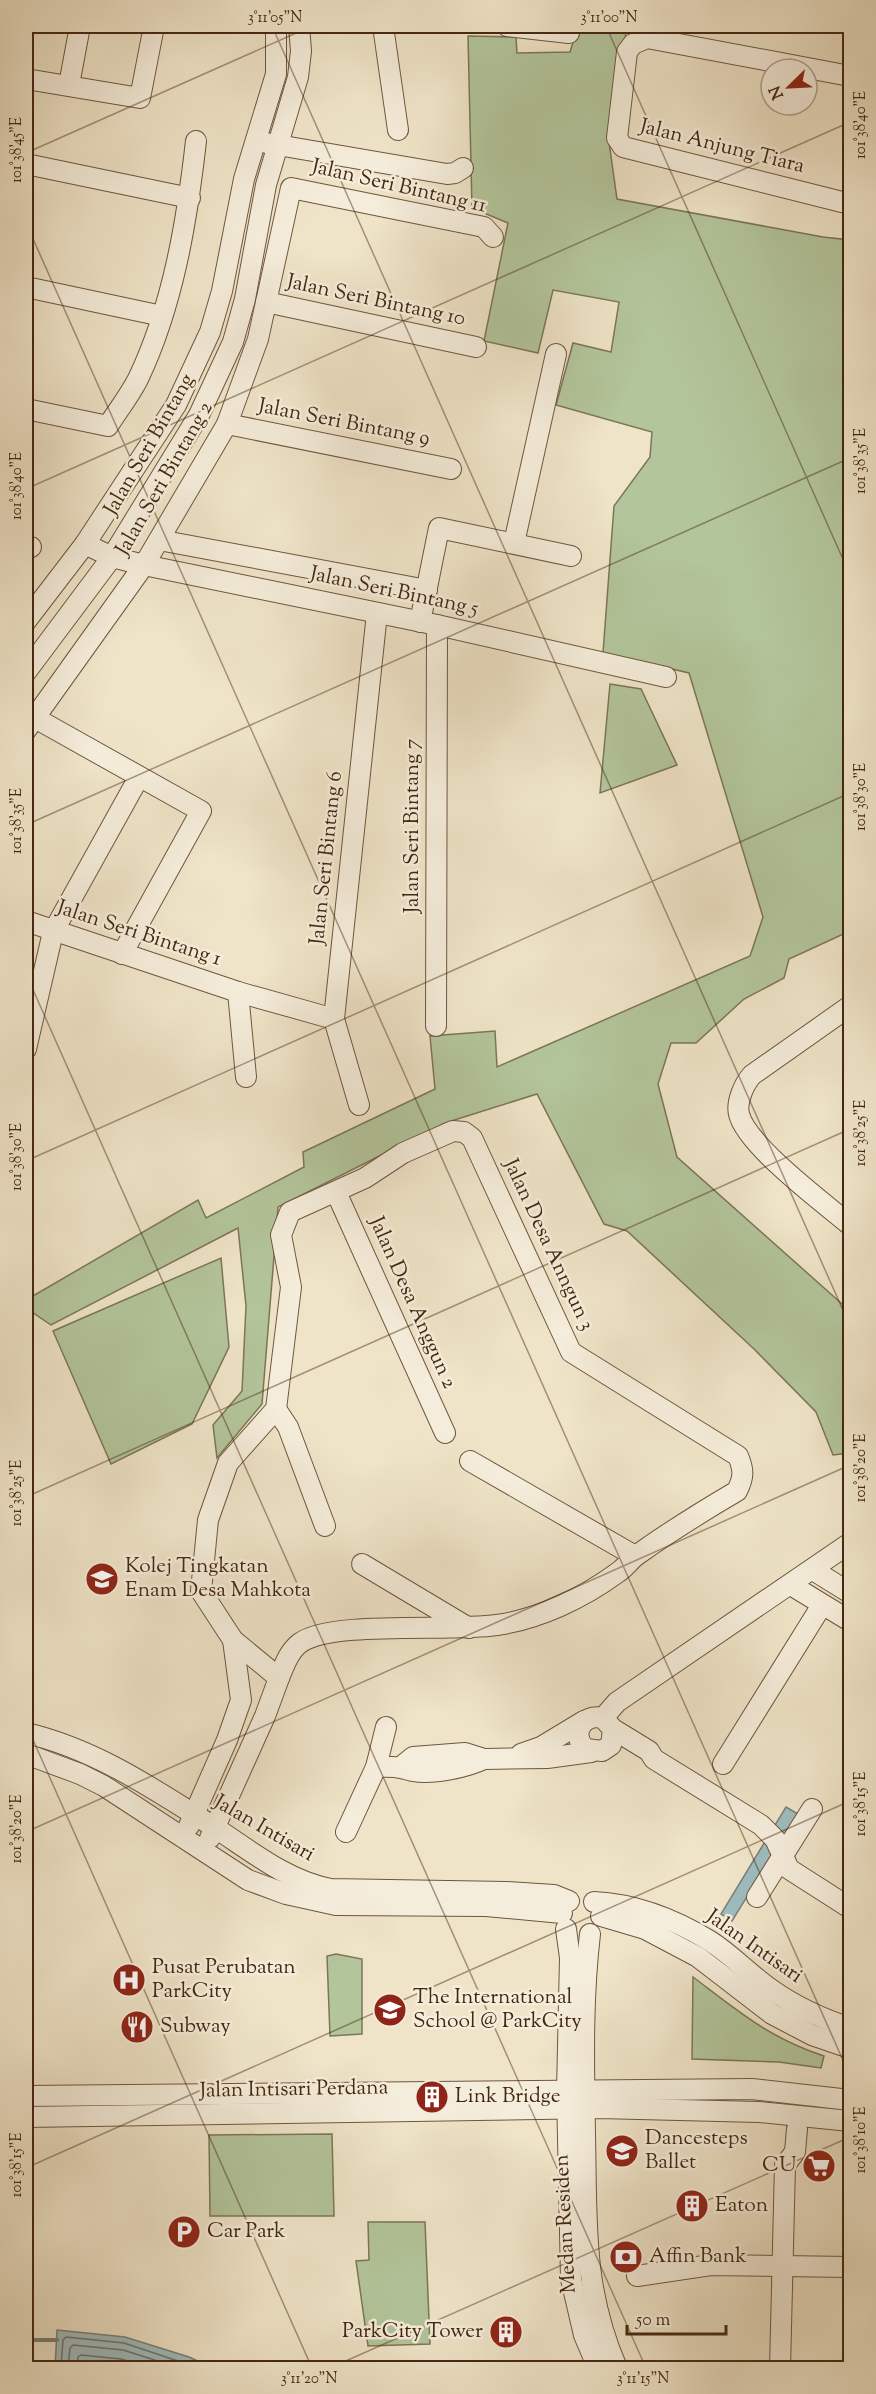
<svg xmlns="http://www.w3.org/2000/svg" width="876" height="2394" viewBox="0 0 876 2394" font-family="'Sorts Mill Goudy',serif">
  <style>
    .green { fill: #b3c59b; stroke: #7c7656; stroke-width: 1.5 }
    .water { fill: #9ebcbf; stroke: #7a8079; stroke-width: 1.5 }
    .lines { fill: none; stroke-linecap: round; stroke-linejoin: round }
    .shore { stroke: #717268; stroke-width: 1.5 }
    .stream { stroke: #7a8079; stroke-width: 4 }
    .minor-casing { stroke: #6f563e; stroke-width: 22 }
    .minor { stroke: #f5eddb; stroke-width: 20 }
    .ticks { fill: none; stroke: #442710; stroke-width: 1.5; stroke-opacity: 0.45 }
    .labels { text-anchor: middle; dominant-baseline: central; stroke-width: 5; stroke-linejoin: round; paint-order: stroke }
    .street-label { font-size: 21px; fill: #442710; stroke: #f5eddb }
    .poi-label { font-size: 21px; fill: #442710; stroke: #f5eddb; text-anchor: start }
    .neatline { fill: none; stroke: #442710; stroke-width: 2 }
    .ticks-label { font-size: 15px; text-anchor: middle; fill: #442710 }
  </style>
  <rect width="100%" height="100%" fill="#efe4c8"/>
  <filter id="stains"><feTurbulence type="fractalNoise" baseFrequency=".00333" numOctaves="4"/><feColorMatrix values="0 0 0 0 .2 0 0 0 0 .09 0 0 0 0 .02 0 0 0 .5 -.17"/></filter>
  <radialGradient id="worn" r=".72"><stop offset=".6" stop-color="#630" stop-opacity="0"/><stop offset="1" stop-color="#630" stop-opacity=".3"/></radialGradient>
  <g class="green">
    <path d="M 578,26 L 627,26 L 609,142 L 617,199 L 823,237 L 850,240 L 850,931 L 789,959 L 784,978 L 744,999 L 696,1043 L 671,1043 L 658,1084 L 677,1157 L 850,1311 L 850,1453 L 833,1455 L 816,1412 L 754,1349 L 627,1231 L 604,1224 L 537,1094 L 445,1123 L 278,1207 L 262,1404 L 217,1458 L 213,1425 L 242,1391 L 246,1306 L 238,1228 L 51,1325 L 26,1308 L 26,1300 L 198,1200 L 206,1218 L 304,1167 L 303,1152 L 435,1089 L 430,1036 L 495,1031 L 497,1067 L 750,956 L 763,917 L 689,673 L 603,653 L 614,506 L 650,457 L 652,432 L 556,405 L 573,343 L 611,352 L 619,302 L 553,290 L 538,353 L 484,341 L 508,223 L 472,208 L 468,36 L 516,37 L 517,53 L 570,52 Z"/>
    <path d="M 610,684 L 641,689 L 677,765 L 600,793 Z"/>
    <path d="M 221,1258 L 229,1347 L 192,1424 L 111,1464 L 53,1331 Z"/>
    <path d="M 336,1954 L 362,1959 L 362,2034 L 330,2036 L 327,1956 Z"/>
    <path d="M 693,1977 C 738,2011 769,2038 824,2056 L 821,2068 L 779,2062 L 692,2059 Z"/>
    <path d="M 332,2134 L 334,2216 L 210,2216 L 209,2135 Z"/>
    <path d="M 368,2222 L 425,2222 L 430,2344 L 368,2346 L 356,2261 L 369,2260 Z"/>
  </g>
  <g class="water">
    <path d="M 786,1807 L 798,1814 L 732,1921 L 721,1914 Z"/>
    <path d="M 57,2330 L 125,2337 L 189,2357 L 213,2368 L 55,2368 Z"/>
  </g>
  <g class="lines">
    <g class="shore">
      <path d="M 61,2368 L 63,2340 L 66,2337 L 124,2343 L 199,2368"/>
      <path d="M 68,2368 L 70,2348 L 73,2345 L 123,2350 L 180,2368"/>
      <path d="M 77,2368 L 78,2357 L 81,2355 L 121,2359 L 150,2368"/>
    </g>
    <path class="stream" d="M 26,2340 L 57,2340"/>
    <g class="minor-casing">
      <g id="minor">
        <path d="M 383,26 L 398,130"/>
        <path d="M 507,26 L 569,33"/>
        <path d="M 850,76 L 647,38 L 633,44 L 627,52 L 617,138 L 623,147 L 850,204"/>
        <path d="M 26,79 L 140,98 L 154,26"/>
        <path d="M 69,85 L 80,26"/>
        <path d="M 266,143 L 447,174 L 455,173 L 463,168"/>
        <path d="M 26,164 L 190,198"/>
        <path d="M 26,287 L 162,316"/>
        <path d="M 266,302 L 476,347"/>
        <path d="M 26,409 L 108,426 C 118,410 130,395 138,379 C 173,306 187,221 196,141"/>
        <path d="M 227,424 L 451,469"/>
        <path d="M 159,540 L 427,590"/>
        <path d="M 514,543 L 556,354"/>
        <path d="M 85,544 L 112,557 L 144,565 L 437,625 L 666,677"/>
        <path d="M 26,546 L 31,547"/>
        <path d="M 26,621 L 85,544 L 176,405 L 210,332 L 222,291 L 244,179 L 276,74 L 276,26"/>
        <path d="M 420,622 L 439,528 L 571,556"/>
        <path d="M 26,672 L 112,557 L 199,415 L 233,342 L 245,299 L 266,185 L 298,77 L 301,51 L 299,26"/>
        <path d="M 35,718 L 201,811 L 122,954"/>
        <path d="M 26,730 L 144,565 L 227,424 L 258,339 L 291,188 L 484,227 L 493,237"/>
        <path d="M 26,921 L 238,992 L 334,1019"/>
        <path d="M 238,992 L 246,1077"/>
        <path d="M 850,1006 L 752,1075 C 744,1084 736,1102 739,1114 C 746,1145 825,1204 850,1225"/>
        <path d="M 436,1026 L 437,625"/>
        <path d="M 26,1049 L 53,932 L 139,777"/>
        <path d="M 359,1105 L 334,1019 L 377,613"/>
        <path d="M 453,1131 L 464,1132 L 472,1138 L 571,1352 L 738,1456 C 744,1470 744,1477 737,1491 C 703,1511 669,1532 637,1555 C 630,1560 625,1568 617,1573 C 583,1598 539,1619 497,1625 C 450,1632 332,1620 300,1643 C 289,1651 284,1666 279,1678 L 233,1640 L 201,1591 L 208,1520 L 228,1463 L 276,1409 L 291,1287 L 281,1235 L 290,1212 L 365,1178 L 403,1153 Z"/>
        <path d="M 336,1192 L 445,1433"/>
        <path d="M 276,1409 L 288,1427 L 325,1526"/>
        <path d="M 470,1461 L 635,1556"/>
        <path d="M 362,1564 L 469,1628"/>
        <path d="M 813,1570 L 850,1593"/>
        <path d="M 791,1585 L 850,1621"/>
        <path d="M 603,1718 L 617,1702 L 850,1543"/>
        <path d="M 613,1729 L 611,1745 L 602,1751 L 586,1749 C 570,1735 582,1713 603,1718 L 613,1729 L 649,1751 L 654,1759 L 761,1825 L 775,1839 L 789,1869 L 850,1908"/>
        <path d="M 26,1733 C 95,1749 154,1789 214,1827 C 251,1851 287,1881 331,1889 L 506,1892 L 554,1895 L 569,1901"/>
        <path d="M 26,1754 L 80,1774 L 104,1786 L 248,1880 L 286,1894 L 336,1905 L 486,1906 L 562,1913"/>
        <path d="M 521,1754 L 541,1747 L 584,1721"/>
        <path d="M 484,1759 L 547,1758 L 591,1752"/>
        <path d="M 723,1764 L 822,1605"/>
        <path d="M 376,1767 C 392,1766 398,1767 413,1771 C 433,1775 467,1767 484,1759 L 465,1753 L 413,1757 L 402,1766"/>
        <path d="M 189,1826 L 227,1740 L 241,1700 L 233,1640"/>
        <path d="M 346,1832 L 376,1767 L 386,1727"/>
        <path d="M 210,1838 L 265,1716 L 279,1678"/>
        <path d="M 757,1897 L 812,1809"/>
        <path d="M 594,1902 C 637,1904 674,1919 710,1941 C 732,1955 750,1975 772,1990 C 796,2007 823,2019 850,2028"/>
        <path d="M 601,1916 L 645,1929 L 698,1957 L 772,2014 L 812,2035 L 850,2048"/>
        <path d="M 566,1929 L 570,1958 L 567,2091 L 571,2279 L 584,2335 L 598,2368"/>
        <path d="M 590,1934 C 582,2001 584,2069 585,2135 C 587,2220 582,2288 617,2368"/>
        <path d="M 26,2096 L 752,2089 L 850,2100"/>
        <path d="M 26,2117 L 599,2108 L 759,2112 L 850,2121"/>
        <path d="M 637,2276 L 711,2265 L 850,2267"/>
        <path d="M 780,2368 L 785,2165 L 795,2152 L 797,2129"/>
      </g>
    </g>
    <use href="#minor" class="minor"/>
  </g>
  <path class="ticks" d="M 272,26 L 850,1326M 606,26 L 850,575M 26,153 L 312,26M 26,223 L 850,2076M 26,489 L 850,122M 26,825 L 850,458M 26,974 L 646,2368M 26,1161 L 850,793M 26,1497 L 850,1129M 26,1724 L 312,2368M 26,1832 L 850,1465M 26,2168 L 850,1801M 330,2368 L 850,2137"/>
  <defs>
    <g id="school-disc" transform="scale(1.725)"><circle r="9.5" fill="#8f2418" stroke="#f5eddb"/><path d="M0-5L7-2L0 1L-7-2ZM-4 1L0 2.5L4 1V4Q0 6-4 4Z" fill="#fff"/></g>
    <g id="hospital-disc" transform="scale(1.725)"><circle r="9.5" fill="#8f2418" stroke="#f5eddb"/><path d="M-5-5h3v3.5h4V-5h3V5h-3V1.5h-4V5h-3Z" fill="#fff"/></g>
    <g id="restaurant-disc" transform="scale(1.725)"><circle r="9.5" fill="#8f2418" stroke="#f5eddb"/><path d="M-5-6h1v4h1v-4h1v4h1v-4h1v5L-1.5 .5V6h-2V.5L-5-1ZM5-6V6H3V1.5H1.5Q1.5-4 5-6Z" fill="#fff"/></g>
    <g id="building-disc" transform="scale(1.725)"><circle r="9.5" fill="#8f2418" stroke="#f5eddb"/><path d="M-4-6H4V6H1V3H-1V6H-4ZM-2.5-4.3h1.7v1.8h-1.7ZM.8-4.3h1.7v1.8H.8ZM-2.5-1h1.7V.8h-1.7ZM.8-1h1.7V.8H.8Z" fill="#fff"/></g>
    <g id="supermarket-disc" transform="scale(1.725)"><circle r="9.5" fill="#8f2418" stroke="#f5eddb"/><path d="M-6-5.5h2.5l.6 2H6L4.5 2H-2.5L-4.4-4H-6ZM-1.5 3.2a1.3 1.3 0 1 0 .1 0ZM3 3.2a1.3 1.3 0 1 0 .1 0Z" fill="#fff"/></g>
    <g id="parking-disc" transform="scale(1.725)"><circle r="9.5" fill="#8f2418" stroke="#f5eddb"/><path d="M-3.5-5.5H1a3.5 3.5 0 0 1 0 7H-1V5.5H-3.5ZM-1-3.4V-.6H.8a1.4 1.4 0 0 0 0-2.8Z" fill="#fff"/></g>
    <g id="bank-disc" transform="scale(1.725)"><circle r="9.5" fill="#8f2418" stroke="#f5eddb"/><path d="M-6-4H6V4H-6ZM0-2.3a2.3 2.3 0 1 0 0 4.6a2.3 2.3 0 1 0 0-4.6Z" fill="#fff"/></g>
  </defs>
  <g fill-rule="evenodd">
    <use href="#school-disc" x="102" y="1579"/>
    <use href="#hospital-disc" x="129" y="1980"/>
    <use href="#school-disc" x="390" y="2010"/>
    <use href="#restaurant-disc" x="137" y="2027"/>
    <use href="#building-disc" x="432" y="2097"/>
    <use href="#school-disc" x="622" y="2151"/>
    <use href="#supermarket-disc" x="819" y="2166"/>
    <use href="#building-disc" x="692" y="2206"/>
    <use href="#parking-disc" x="184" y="2232"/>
    <use href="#bank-disc" x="626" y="2257"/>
    <use href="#building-disc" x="506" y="2332"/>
  </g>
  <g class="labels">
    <g class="street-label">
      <text transform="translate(722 147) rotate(14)">Jalan Anjung Tiara</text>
      <text transform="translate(399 187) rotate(13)">Jalan Seri Bintang 11</text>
      <text transform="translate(376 301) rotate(12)">Jalan Seri Bintang 10</text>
      <text transform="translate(344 423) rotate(11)">Jalan Seri Bintang 9</text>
      <text transform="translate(150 445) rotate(-60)">Jalan Seri Bintang</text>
      <text transform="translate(165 479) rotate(-60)">Jalan Seri Bintang 2</text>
      <text transform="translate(394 592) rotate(12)">Jalan Seri Bintang 5</text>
      <text transform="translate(413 826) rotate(-90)">Jalan Seri Bintang 7</text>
      <text transform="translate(327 858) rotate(-84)">Jalan Seri Bintang 6</text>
      <text transform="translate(139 934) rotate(18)">Jalan Seri Bintang 1</text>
      <text transform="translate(548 1245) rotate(65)">Jalan Desa Anngun 3</text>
      <text transform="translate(412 1303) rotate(66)">Jalan Desa Anggun 2</text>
      <text transform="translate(264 1829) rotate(30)">Jalan Intisari</text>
      <text transform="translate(754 1947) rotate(35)">Jalan Intisari</text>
      <text transform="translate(294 2090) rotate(-1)">Jalan Intisari Perdana</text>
      <text transform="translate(566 2224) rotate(-93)">Medan Residen</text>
    </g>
    <g class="poi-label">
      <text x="125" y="1567">Kolej Tingkatan<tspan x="125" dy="24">Enam Desa Mahkota</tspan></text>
      <text x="152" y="1968">Pusat Perubatan<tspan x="152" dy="24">ParkCity</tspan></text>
      <text x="413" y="1998">The International<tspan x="413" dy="24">School @ ParkCity</tspan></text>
      <text x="160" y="2027">Subway</text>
      <text x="455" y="2097">Link Bridge</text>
      <text x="645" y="2139">Dancesteps<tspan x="645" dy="24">Ballet</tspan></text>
      <text x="796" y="2166" text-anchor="end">CU</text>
      <text x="715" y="2206">Eaton</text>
      <text x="207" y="2232">Car Park</text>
      <text x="649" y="2257">Affin Bank</text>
      <text x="483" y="2332" text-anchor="end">ParkCity Tower</text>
    </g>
  </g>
  <rect width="876" height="2394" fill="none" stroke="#efe4c8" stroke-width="66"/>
  <g transform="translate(789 87) rotate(246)"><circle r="28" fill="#f5eddb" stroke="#ae9e8a" stroke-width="1.5"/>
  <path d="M0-4.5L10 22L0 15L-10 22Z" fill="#8f2418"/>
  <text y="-9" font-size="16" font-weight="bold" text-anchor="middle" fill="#442710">N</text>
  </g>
  <path d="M627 2325v9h99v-9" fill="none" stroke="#442710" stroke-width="3"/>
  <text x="636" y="2325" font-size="18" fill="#442710" stroke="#f5eddb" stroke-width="4.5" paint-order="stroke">50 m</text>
  <rect x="33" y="33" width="810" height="2328" class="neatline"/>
  <g class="ticks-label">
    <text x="275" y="22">3°11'05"N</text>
    <text x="609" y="22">3°11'00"N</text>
    <text transform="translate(860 125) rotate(-90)" y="5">101°38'40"E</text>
    <text transform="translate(16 150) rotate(-90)" y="5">101°38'45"E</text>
    <text transform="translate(860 461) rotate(-90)" y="5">101°38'35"E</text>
    <text transform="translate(16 486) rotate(-90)" y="5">101°38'40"E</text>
    <text transform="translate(860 797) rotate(-90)" y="5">101°38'30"E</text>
    <text transform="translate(16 821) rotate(-90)" y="5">101°38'35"E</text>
    <text transform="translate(860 1133) rotate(-90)" y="5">101°38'25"E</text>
    <text transform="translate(16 1157) rotate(-90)" y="5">101°38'30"E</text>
    <text transform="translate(860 1468) rotate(-90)" y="5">101°38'20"E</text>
    <text transform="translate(16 1493) rotate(-90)" y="5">101°38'25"E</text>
    <text transform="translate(860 1804) rotate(-90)" y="5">101°38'15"E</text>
    <text transform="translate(16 1829) rotate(-90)" y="5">101°38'20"E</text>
    <text transform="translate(860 2140) rotate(-90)" y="5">101°38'10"E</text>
    <text transform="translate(16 2165) rotate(-90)" y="5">101°38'15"E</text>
    <text x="309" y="2383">3°11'20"N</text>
    <text x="643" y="2383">3°11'15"N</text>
  </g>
  <rect width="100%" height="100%" filter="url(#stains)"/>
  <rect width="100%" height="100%" fill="url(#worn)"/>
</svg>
